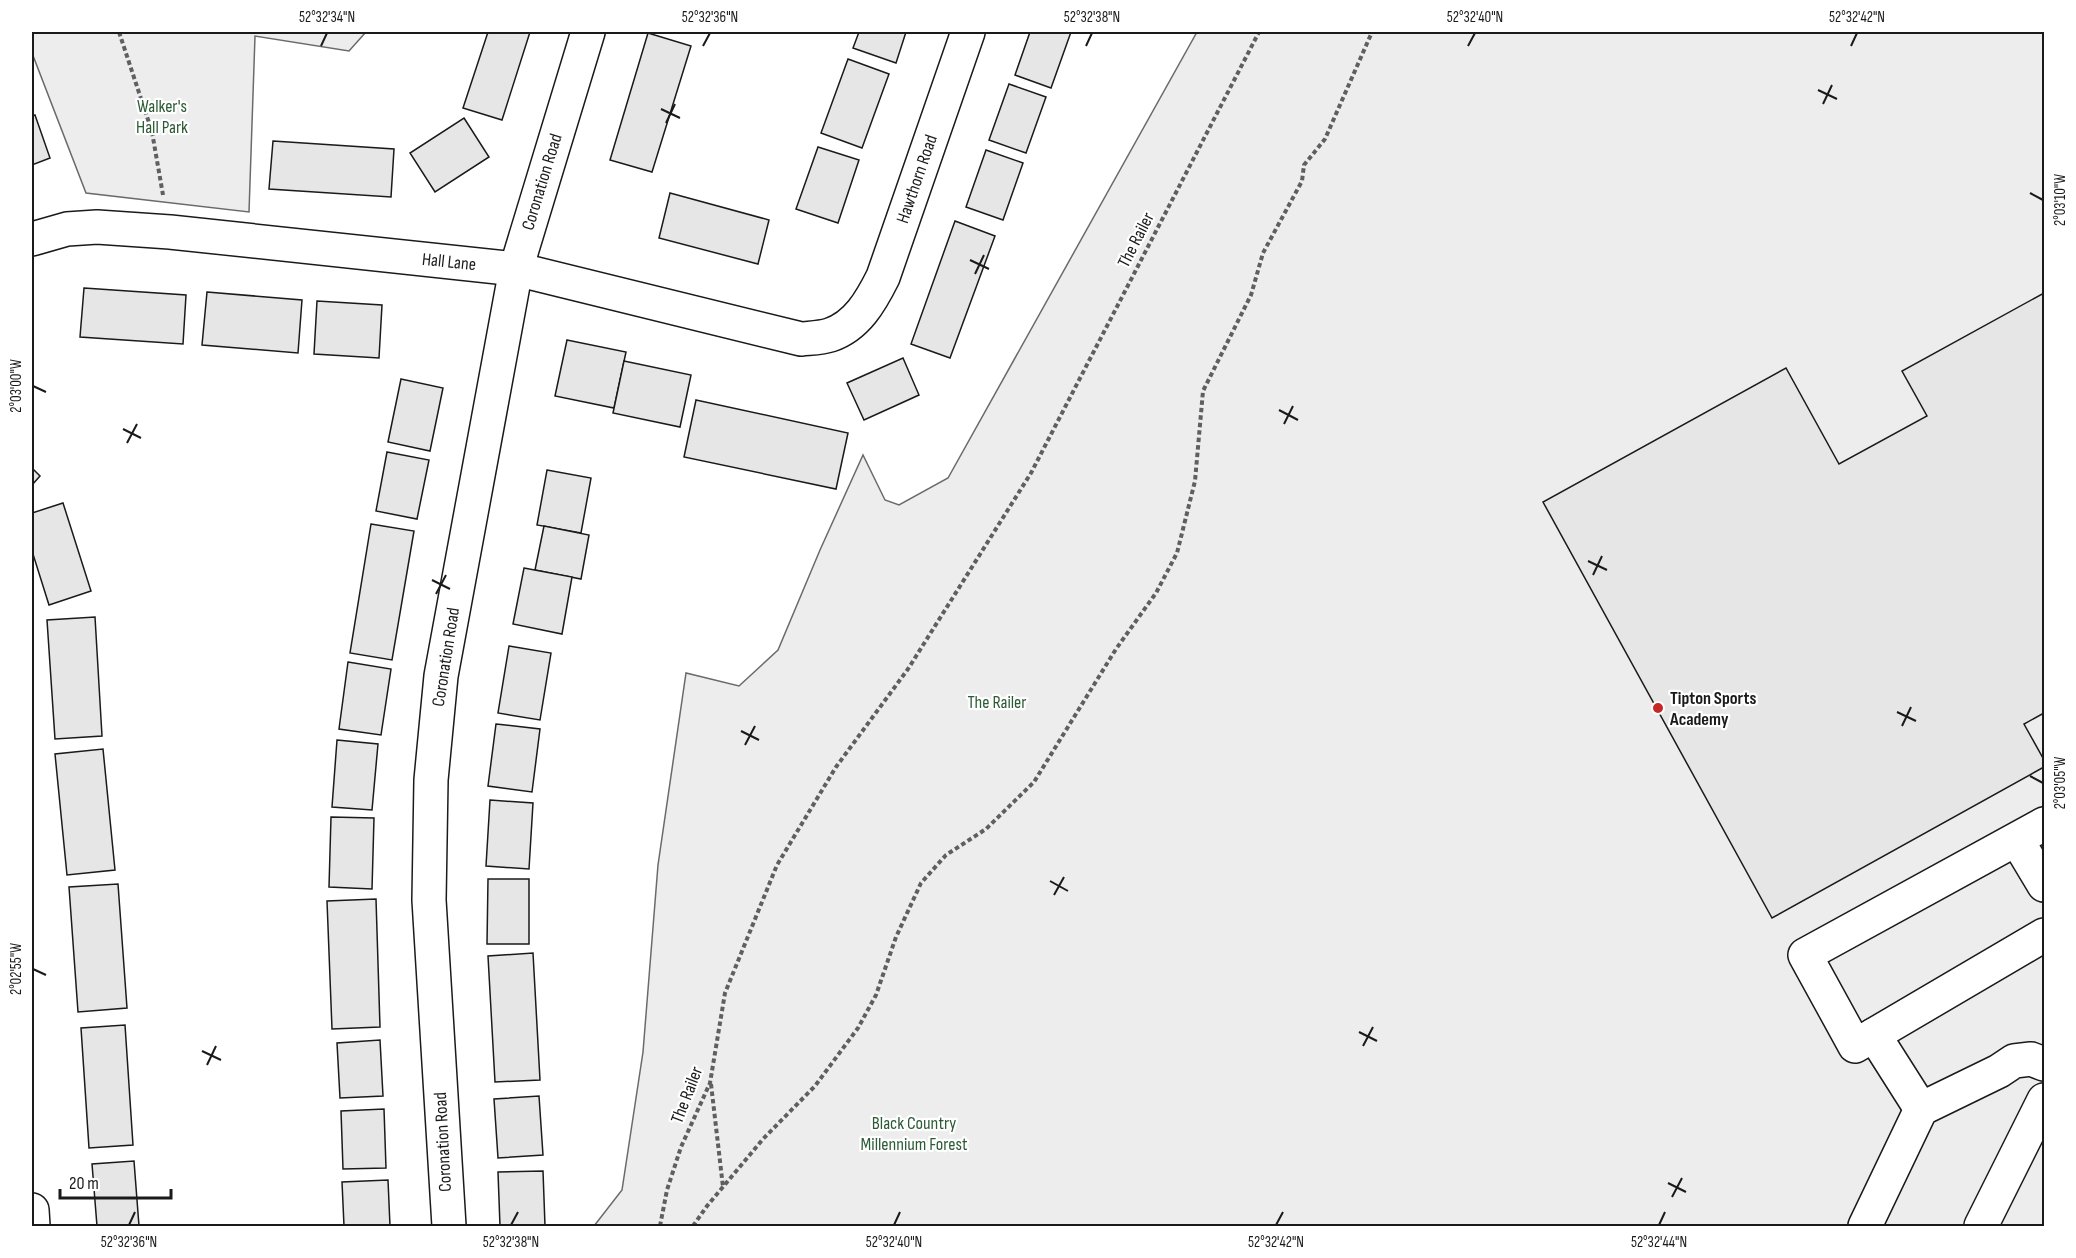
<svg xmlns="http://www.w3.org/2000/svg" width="2076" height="1258" viewBox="0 0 2076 1258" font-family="'Sofia Sans Condensed',sans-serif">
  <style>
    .green { fill: #ededed; stroke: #6a6a6a; stroke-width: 1.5 }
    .building { fill: #e6e6e6; stroke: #1a1a1a; stroke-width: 1.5 }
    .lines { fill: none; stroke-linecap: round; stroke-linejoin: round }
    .minor-casing { stroke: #1a1a1a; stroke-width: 36 }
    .path { stroke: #5f5f5f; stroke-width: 4; stroke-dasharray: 4.5 3; stroke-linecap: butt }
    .minor { stroke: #fff; stroke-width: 33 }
    .ticks { fill: none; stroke: #1a1a1a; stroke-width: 2 }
    .poi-dot { fill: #c62828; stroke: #fff; stroke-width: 2 }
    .labels { text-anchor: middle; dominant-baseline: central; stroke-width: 4.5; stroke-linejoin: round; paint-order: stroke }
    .park-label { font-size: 18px; fill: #2b5a34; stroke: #fff }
    .street-label { font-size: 18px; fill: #1a1a1a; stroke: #fff }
    .poi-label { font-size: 18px; font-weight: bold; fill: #1a1a1a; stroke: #fff; text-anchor: start }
    .neatline { fill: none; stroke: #1a1a1a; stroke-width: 2 }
    .ticks-label { font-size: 15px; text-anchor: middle; fill: #1a1a1a }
  </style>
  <rect width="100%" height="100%" fill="#fff"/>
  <g class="green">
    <path d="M 32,32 L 366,32 L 349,51 L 255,36 L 249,212 L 86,193 L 32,53 Z"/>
    <path d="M 1197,32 L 2044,32 L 2044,1226 L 594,1226 L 622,1190 L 643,1052 L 658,865 L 686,673 L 739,686 L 778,650 L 820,550 L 863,455 L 885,500 L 899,505 L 948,478 Z"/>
  </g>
  <g class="building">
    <path d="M 488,32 L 530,32 L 502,120 L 463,108 Z"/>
    <path d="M 859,32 L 906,32 L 896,63 L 853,48 Z"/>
    <path d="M 1030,32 L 1071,32 L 1051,88 L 1015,75 Z"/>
    <path d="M 648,33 L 691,46 L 652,172 L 610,160 Z"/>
    <path d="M 848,59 L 889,74 L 862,148 L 821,133 Z"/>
    <path d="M 1009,84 L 1046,97 L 1026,153 L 989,140 Z"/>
    <path d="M 35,115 L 50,158 L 32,165 L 32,116 Z"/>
    <path d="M 464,118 L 489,157 L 435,192 L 410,153 Z"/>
    <path d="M 273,141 L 394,149 L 391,197 L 269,189 Z"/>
    <path d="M 818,147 L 859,160 L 838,223 L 796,209 Z"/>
    <path d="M 986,150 L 1023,163 L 1003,220 L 966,207 Z"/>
    <path d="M 670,193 L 769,220 L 758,264 L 659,238 Z"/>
    <path d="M 955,221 L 995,236 L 950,358 L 911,344 Z"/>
    <path d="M 84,288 L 186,295 L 183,344 L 80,337 Z"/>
    <path d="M 207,292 L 302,300 L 298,353 L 202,345 Z"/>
    <path d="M 2044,293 L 2044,713 L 2024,724 L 2044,760 L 2044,767 L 1772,918 L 1543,502 L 1786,368 L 1839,464 L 1927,416 L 1902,371 Z"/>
    <path d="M 317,301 L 382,305 L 379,358 L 314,354 Z"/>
    <path d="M 567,340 L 626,352 L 614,408 L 555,396 Z"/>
    <path d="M 903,358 L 919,395 L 864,420 L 847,383 Z"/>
    <path d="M 624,361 L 691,375 L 680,427 L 613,413 Z"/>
    <path d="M 401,379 L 443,388 L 430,451 L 388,442 Z"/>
    <path d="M 696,400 L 848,433 L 836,489 L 684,457 Z"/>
    <path d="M 387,452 L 429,460 L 417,519 L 376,511 Z"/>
    <path d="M 32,468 L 40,476 L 32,485 Z"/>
    <path d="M 547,470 L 591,478 L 581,533 L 537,525 Z"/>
    <path d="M 63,503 L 91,591 L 49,605 L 32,551 L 32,513 Z"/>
    <path d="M 371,524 L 414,531 L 392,660 L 350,653 Z"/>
    <path d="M 544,526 L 589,535 L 581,579 L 535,570 Z"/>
    <path d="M 524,568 L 572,577 L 562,634 L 513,624 Z"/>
    <path d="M 95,617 L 102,736 L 55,739 L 47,620 Z"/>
    <path d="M 509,646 L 551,653 L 540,720 L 498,713 Z"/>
    <path d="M 348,662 L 391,669 L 381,735 L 339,729 Z"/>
    <path d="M 496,724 L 540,729 L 532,792 L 488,786 Z"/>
    <path d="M 337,740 L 378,744 L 372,810 L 332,807 Z"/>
    <path d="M 103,749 L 115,870 L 67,875 L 55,754 Z"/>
    <path d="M 490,800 L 533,803 L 529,869 L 486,866 Z"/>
    <path d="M 331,817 L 374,818 L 372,889 L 329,887 Z"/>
    <path d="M 488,879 L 529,879 L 529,944 L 487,944 Z"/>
    <path d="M 118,884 L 127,1008 L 78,1012 L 69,887 Z"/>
    <path d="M 376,899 L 380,1027 L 332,1029 L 327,901 Z"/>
    <path d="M 533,953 L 540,1080 L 495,1082 L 488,956 Z"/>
    <path d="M 125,1025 L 133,1145 L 89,1148 L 81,1028 Z"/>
    <path d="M 380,1040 L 383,1096 L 340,1098 L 337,1043 Z"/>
    <path d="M 539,1096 L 543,1155 L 498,1158 L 494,1099 Z"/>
    <path d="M 384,1109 L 386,1168 L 343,1169 L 341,1111 Z"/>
    <path d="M 134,1161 L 139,1226 L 97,1226 L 92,1164 Z"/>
    <path d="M 543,1171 L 545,1226 L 500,1226 L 498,1172 Z"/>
    <path d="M 388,1180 L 390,1226 L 344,1226 L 342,1182 Z"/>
  </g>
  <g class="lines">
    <g class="minor-casing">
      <g id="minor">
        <path d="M 32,239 L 67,229 L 97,227 L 170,232 L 516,269 L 801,339 C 810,338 821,338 830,335 C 857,326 871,301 883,277 L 968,32"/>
        <path d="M 2044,824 L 1805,955 L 1855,1046 L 2044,935"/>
        <path d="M 2017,840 L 2044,885"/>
        <path d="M 1874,1035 L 1921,1109"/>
        <path d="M 32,1210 L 33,1226"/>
        <path d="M 449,1226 L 429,900 L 431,780 L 441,676 L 516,269 L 588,32"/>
        <path d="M 1865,1226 L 1921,1109 L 1999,1071 L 2014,1061 L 2031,1059 L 2044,1064"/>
        <path d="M 1981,1226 L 2044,1100"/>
      </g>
    </g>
    <g class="path">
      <path d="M 119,32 L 152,132 L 163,195"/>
      <path d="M 711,1084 L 723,1187"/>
      <path d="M 660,1226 L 667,1190 L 681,1147 L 710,1083 L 725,993 L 777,865 L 836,767 L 908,669 L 1031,473 L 1259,32"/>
      <path d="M 693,1226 L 707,1206 L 763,1139 L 815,1086 L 858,1028 L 876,995 L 896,937 L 921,883 L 946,855 L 986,829 L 1034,782 L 1116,649 L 1156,593 L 1177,553 L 1195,481 L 1203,391 L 1251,295 L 1263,253 L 1302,181 L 1304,165 L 1325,139 L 1372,32"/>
    </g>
    <use href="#minor" class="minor"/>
  </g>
  <path class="ticks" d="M 321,46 L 327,33M 703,46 L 710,33M 1086,46 L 1092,33M 1468,46 L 1475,33M 1851,46 L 1857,33M 1818,90 L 1837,99M 1823,104 L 1832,85M 661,109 L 680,118M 666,123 L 675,104M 2030,193 L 2043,200M 970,260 L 989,269M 975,274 L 984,255M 33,386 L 46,392M 1279,410 L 1298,420M 1284,424 L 1293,406M 123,429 L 141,438M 127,443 L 137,424M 1588,561 L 1607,570M 1593,575 L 1602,556M 432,580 L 450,589M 436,594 L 446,575M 1897,712 L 1916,721M 1902,726 L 1911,707M 741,731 L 759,740M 745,745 L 755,726M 2030,776 L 2043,783M 1050,881 L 1068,891M 1054,895 L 1064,877M 33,969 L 46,975M 1359,1032 L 1377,1041M 1363,1046 L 1373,1027M 202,1051 L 221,1060M 207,1065 L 216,1046M 1668,1183 L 1686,1192M 1672,1197 L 1682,1178M 129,1225 L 135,1212M 511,1225 L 518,1212M 894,1225 L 900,1212M 1276,1225 L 1283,1212M 1659,1225 L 1665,1212"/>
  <circle class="poi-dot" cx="1658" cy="708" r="6"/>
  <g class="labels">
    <g class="park-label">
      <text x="162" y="106">Walker's<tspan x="162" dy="21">Hall Park</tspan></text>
      <text x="997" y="702">The Railer</text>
      <text x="914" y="1123">Black Country<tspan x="914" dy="21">Millennium Forest</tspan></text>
    </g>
    <g class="street-label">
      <text transform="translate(917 179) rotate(-71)">Hawthorn Road</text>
      <text transform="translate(542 182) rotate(-73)">Coronation Road</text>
      <text transform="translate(1136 240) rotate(-63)">The Railer</text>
      <text transform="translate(449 262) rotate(6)">Hall Lane</text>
      <text transform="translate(446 657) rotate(-81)">Coronation Road</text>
      <text transform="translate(687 1095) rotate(-69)">The Railer</text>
      <text transform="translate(443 1142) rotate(-93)">Coronation Road</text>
    </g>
    <g class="poi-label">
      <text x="1670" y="698">Tipton Sports<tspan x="1670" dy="21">Academy</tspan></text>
    </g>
  </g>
  <rect width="2076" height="1258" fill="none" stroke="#ffffff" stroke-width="66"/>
  <path d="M60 1189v9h111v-9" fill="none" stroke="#1a1a1a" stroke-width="3"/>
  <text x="69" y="1189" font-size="18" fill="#1a1a1a" stroke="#ffffff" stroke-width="4.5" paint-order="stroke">20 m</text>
  <rect x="33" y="33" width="2010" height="1192" class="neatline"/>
  <g class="ticks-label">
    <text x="327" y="22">52°32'34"N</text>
    <text x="710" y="22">52°32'36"N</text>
    <text x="1092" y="22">52°32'38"N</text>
    <text x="1475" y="22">52°32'40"N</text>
    <text x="1857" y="22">52°32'42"N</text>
    <text transform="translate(2060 200) rotate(-90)" y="5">2°03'10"W</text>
    <text transform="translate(16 386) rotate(-90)" y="5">2°03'00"W</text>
    <text transform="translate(2060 783) rotate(-90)" y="5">2°03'05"W</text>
    <text transform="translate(16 969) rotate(-90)" y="5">2°02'55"W</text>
    <text x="129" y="1247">52°32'36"N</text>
    <text x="511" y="1247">52°32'38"N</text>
    <text x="894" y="1247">52°32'40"N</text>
    <text x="1276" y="1247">52°32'42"N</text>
    <text x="1659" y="1247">52°32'44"N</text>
  </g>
</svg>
